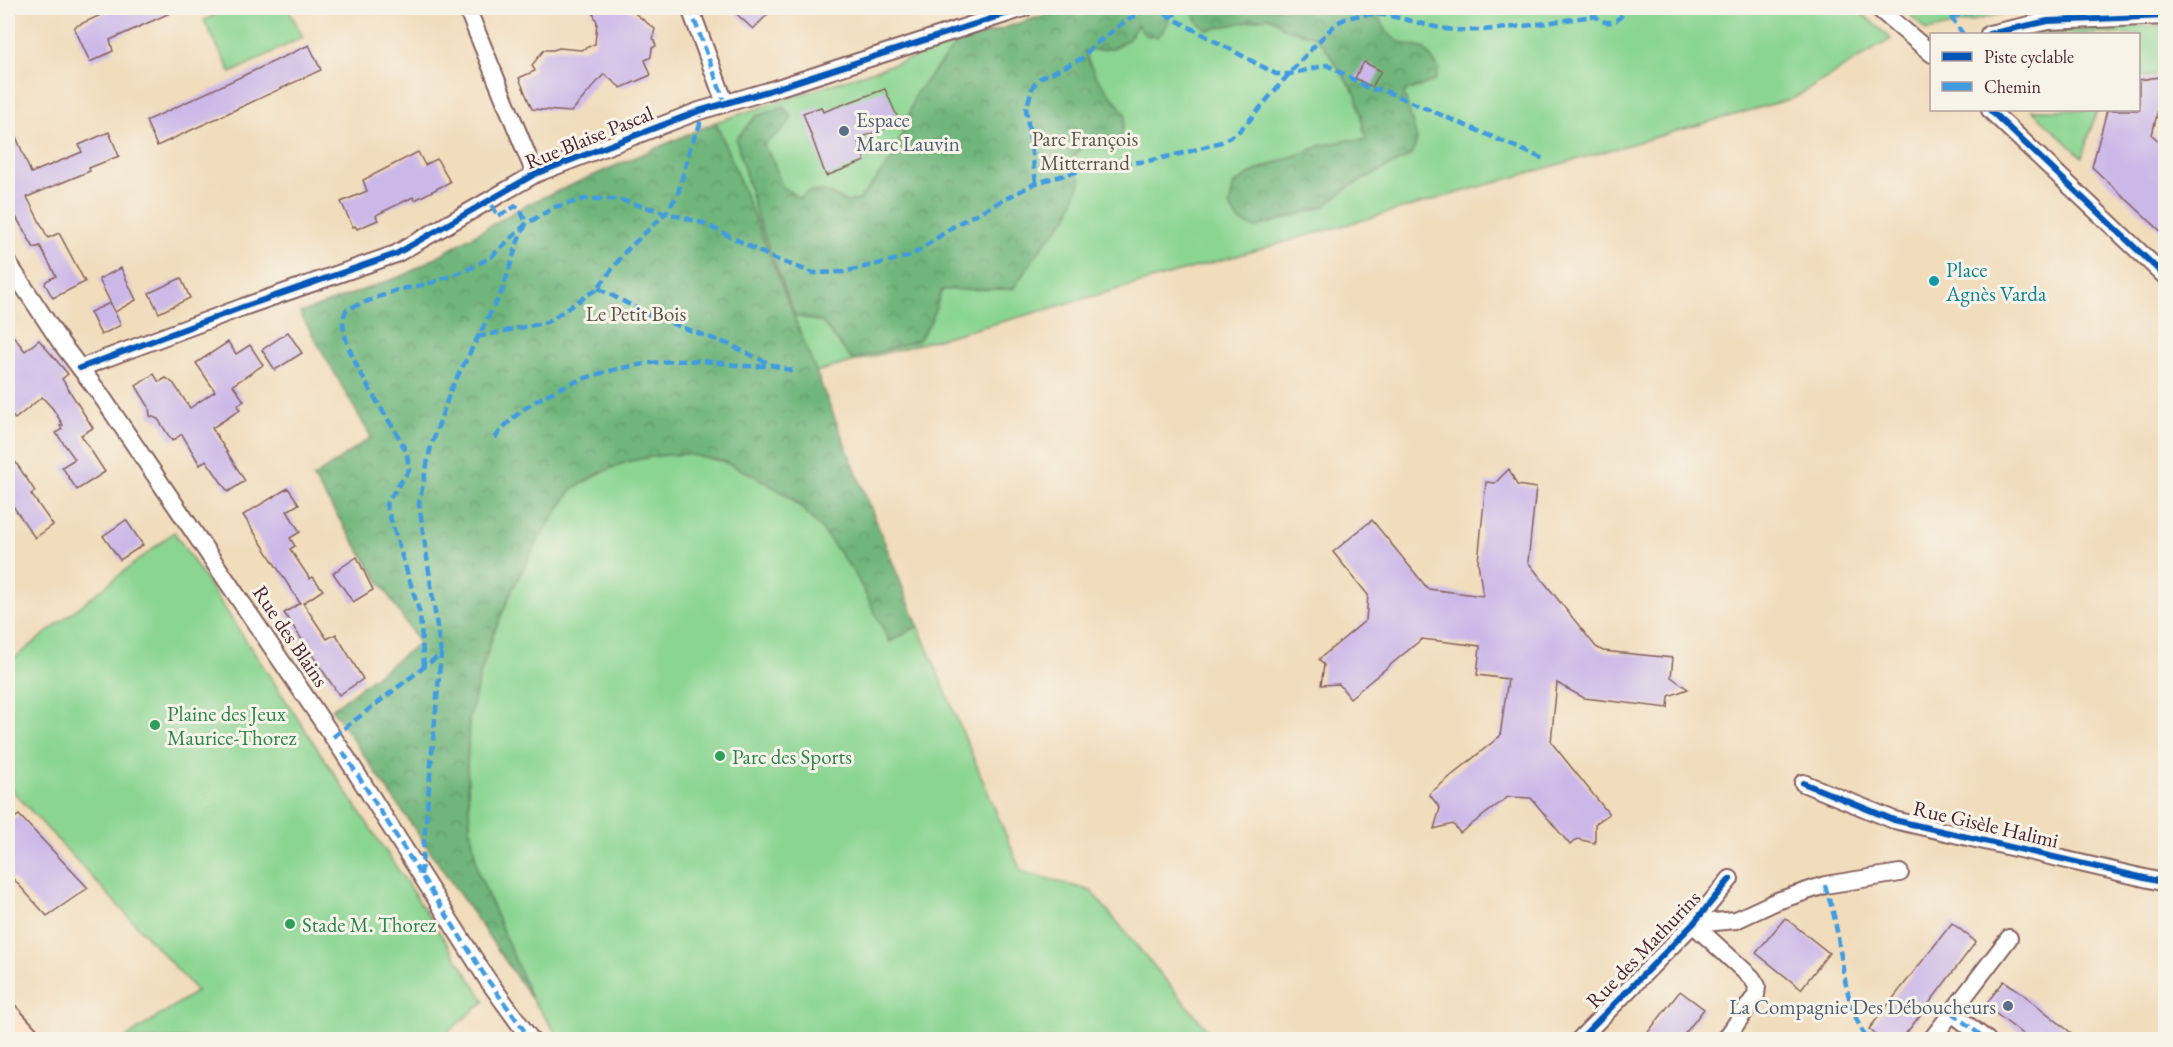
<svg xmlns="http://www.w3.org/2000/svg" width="2173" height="1047" viewBox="0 0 2173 1047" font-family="'EB Garamond',serif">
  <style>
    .green { fill: #8bd592; stroke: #6a7a5e; stroke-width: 1.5 }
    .forest { fill: url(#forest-crowns); stroke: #5d6a54; stroke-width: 1.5 }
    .building { fill: #ccb8e8 }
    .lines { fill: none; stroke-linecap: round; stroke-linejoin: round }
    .street-casing { stroke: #84615d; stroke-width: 20 }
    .secondary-casing { stroke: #84615d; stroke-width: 26 }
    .street { stroke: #fff; stroke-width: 16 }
    .secondary { stroke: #fde5d0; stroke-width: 22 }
    .quiet { stroke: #409be1; stroke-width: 4.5; stroke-dasharray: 9 4.5; stroke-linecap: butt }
    .cycleway-casing { stroke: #f7f3e8; stroke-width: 10 }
    .cycleway { stroke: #0057b8; stroke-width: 6 }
    .service-dot { fill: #5c6f8a; stroke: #f7f3e8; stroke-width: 2 }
    .culture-dot { fill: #0f9aa8; stroke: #f7f3e8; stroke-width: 2 }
    .leisure-dot { fill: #2e9e5b; stroke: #f7f3e8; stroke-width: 2 }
    .labels { text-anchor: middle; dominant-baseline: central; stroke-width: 6; stroke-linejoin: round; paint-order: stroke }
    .service-label { font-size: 21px; fill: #4e5e75; stroke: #f7f3e8; text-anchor: start }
    .street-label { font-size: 21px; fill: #4a1f2b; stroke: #f7f3e8 }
    .park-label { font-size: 21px; fill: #5e564a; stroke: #f7f3e8 }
    .culture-label { font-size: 21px; fill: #0d838f; stroke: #f7f3e8; text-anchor: start }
    .leisure-label { font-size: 21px; fill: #27864d; stroke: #f7f3e8; text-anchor: start }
  </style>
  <defs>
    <pattern id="forest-crowns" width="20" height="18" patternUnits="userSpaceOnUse" patternTransform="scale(1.5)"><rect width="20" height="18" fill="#70b67c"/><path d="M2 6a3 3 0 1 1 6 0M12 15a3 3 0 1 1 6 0" fill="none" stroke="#5e9366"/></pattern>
  </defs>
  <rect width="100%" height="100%" fill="#f7f3e8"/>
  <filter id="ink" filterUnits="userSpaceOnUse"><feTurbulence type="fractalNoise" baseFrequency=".0167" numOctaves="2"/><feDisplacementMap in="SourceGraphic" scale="12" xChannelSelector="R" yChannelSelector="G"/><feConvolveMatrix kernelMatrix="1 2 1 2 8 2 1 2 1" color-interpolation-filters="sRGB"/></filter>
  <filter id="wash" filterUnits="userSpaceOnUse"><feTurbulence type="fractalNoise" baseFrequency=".008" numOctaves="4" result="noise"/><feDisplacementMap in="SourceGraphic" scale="24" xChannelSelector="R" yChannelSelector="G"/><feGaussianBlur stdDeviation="1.35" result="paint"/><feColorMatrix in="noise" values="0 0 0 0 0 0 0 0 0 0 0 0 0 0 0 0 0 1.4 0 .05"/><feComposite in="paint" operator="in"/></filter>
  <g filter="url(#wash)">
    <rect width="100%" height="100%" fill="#f1dcbb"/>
    <g class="green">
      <path d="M 228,8 L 288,8 L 303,37 L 231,73 L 204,20 Z"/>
      <path d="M 1066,8 L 1856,8 L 1891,39 L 1794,98 L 1034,313 L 815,372 L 716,122 Z"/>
      <path d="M 1906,8 L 2028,8 L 1927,31 L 1904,9 Z"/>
      <path d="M 2165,25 L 2165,75 L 2139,77 L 2138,34 L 2031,34 L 2048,30 Z"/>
      <path d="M 2032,110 L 2097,110 L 2082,157 Z"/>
      <path d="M 686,454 C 698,456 710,457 722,461 C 779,479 827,525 856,576 C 868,597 878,620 890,642 L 918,626 L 1021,871 L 1091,891 L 1215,1039 L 561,1040 L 531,998 L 478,872 L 470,827 L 467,769 L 469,720 L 480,675 L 493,635 L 513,588 L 539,538 L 572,489 L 600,473 L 626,462 L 655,456 Z"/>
      <path d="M 174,532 L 485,1001 L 439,1039 L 124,1039 L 197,991 L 8,786 L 8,663 Z"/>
    </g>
    <g class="forest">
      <path d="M 1066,8 L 1169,8 C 1171,21 1166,29 1157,37 L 1145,35 L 1137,25 L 1129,39 L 1111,49 L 1084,51 L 1095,75 L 1126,115 L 1121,136 L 1111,142 L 1082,146 L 1069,163 L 1081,180 L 1068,216 L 1041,248 L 1013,289 L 942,290 L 930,323 L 919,340 L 852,360 L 822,322 L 795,316 L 758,220 L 736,139 L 756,116 L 784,107 L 792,117 L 783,130 L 763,145 L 773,160 L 782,186 L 799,198 L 808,192 L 824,191 L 847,202 L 859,200 L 894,157 L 916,93 L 956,44 Z"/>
      <path d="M 1191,8 L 1375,8 C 1388,37 1391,43 1424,48 L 1439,69 L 1435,81 L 1404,92 L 1417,140 L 1412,155 L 1350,186 L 1325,206 L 1255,228 L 1239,221 L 1229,206 L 1234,184 L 1257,170 L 1320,146 L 1348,140 L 1366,140 L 1356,95 L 1323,45 L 1313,36 L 1283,28 L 1277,21 L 1268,17 L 1208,30 C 1198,25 1195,18 1191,8 Z"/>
      <path d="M 716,122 L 918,626 L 890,642 L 855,574 L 827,536 L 795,500 L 753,475 L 722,461 L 686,454 L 655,456 L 626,462 L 600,473 L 572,489 L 539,538 L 513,588 L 493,635 L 480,675 L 469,720 L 467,769 L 470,827 L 478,872 L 531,998 L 332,709 L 419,643 L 313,478 L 371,437 L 300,313 L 407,274 L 528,204 Z"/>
    </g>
    <g id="blocks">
      <g class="building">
        <path d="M 116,8 L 181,8 L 110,40 L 113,51 L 90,62 L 74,27 Z"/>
        <path d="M 591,8 L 628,8 L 655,29 L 653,38 L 656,46 L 652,48 L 651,57 L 645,60 L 651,75 L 621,88 L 604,74 L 571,112 L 532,109 L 519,78 L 535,71 L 532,65 L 544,50 L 553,50 L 559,48 L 581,50 L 595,44 L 597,22 Z"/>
        <path d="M 730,8 L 774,8 L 753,29 Z"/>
        <path d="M 309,45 L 321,70 L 157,146 L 146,121 Z"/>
        <path d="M 1364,62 L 1381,71 L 1372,87 L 1355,78 Z"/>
        <path d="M 2166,76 L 2152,135 L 2166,148 L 2166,236 L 2092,167 L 2107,110 L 2139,110 L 2139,80 Z"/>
        <path d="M 885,89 L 900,123 L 857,139 L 865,161 L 826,176 L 803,113 L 821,107 L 823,112 Z"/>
        <path d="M 8,117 L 31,173 L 82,152 L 79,145 L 109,132 L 119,156 L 89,168 L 90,171 L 27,197 L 48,238 L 59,233 L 85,282 L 53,298 L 45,284 L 46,281 L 56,276 L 40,246 L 34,248 L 8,203 Z"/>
        <path d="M 418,152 L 425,165 L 437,159 L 450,182 L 415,200 L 413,197 L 378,214 L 376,216 L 378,220 L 357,229 L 355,226 L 353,227 L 341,202 L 367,191 L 363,180 Z"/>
        <path d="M 121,268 L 136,300 L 115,312 L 99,279 Z"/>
        <path d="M 181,278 L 190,298 L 159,313 L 149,293 Z"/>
        <path d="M 110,303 L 121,325 L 101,335 L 90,312 Z"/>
        <path d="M 8,329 L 25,351 L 39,340 L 68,374 L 62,379 L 93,428 L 81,435 L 105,472 L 77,490 L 62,467 L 75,459 L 56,433 L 62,429 L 60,426 L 63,425 L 53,409 L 42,397 L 15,419 L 8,411 Z"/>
        <path d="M 288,332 L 302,353 L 275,370 L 262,350 Z"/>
        <path d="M 228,342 L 236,354 L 250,345 L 263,365 L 233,385 L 244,401 L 238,405 L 240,410 L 212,428 L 245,481 L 228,492 L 206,460 L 200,465 L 182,434 L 172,441 L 158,419 L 150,416 L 149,407 L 136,386 L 154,374 L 159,382 L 166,378 L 174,384 L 190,408 L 215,391 L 196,363 Z"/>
        <path d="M 8,451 L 35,491 L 31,494 L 53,525 L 35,538 L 13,506 L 8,510 Z"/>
        <path d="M 1509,469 L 1517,485 L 1536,488 L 1528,562 L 1596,647 L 1603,651 L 1673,658 L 1671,677 L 1688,689 L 1669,696 L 1668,708 L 1584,698 L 1557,683 L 1551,742 L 1609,814 L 1595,824 L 1595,843 L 1577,839 L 1570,845 L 1531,798 L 1508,797 L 1460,833 L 1453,824 L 1434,829 L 1440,808 L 1429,794 L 1500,736 L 1508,679 L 1477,675 L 1480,646 L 1422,639 L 1350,698 L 1339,684 L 1321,685 L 1324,665 L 1319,659 L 1366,620 L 1368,595 L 1333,552 L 1372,520 L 1428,589 L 1483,596 L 1478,562 L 1486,482 L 1495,483 Z"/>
        <path d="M 288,488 L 299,504 L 287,511 L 300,532 L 290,538 L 295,546 L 290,549 L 310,579 L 313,577 L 323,590 L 303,603 L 327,639 L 336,634 L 363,679 L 339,695 L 284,613 L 300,603 L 243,515 Z"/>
        <path d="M 126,520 L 143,545 L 120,560 L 103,536 Z"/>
        <path d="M 357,557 L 373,590 L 353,602 L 333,573 Z"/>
        <path d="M 19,815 L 88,888 L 47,916 L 8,873 L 8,823 Z"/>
        <path d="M 1785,918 L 1829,953 L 1801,989 L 1756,953 Z"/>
        <path d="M 1952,923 L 1976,942 L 1901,1040 L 1882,1040 L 1869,1029 Z"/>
        <path d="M 2004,981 L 2018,990 L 2080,1040 L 2030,1040 L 1985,1005 Z"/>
        <path d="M 1680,991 L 1704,1009 L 1680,1040 L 1642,1040 Z"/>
      </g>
    </g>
  </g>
  <g filter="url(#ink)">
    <use href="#blocks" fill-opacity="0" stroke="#84615d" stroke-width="1.5"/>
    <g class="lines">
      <g class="street-casing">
        <g id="street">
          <path d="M 467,8 L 535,174"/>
          <path d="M 690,8 L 725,103"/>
          <path d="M 1878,8 L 1932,54"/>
          <path d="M 1989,34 L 2048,21 L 2166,16"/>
          <path d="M 1990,110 L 2166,277"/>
          <path d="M 8,263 L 61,343 L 100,394 L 343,752 L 487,979 L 531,1040"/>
          <path d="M 80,368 L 243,307 L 396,254 L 535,174 L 699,111 L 768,91 L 1024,8"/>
          <path d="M 1803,783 L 1894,820 L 2166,883"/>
          <path d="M 1952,1013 L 1987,1040"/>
          <path d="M 1579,1040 L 1693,924 L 1730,879"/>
          <path d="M 1725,1040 L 1756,995 L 1757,986 L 1752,978 L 1693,924 L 1736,920 L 1777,901 L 1825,885 L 1900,873"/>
          <path d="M 1931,1040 L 2009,938"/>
        </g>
      </g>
      <g class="secondary-casing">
        <path id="secondary" d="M 8,1015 L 31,1040"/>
      </g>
      <use href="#street" class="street"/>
      <use href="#secondary" class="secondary"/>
      <g class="quiet">
        <path d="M 690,8 L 725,103"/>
        <path d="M 1172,8 L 1176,20 L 1276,74 L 1290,74 L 1327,65 L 1370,89 L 1383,90 L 1546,160"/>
        <path d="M 1940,8 L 1951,17 L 1963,34"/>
        <path d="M 1951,17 L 1986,8"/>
        <path d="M 1036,183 L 1026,109 L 1033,86 L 1040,78 L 1081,59 L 1094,45 L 1128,19 L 1149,9 L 1158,10 L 1176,20"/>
        <path d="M 598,288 L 651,316 L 728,344 L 772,365 L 793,371"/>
        <path d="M 477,337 L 547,322 L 598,288 L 625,252 L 666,213 L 678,194 L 691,144 L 700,125 L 699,111"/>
        <path d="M 495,438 C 535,382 634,358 699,361 C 724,362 747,369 772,365"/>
        <path d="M 424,667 L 420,614 L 386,504 L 409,470 C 408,464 408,457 406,452 C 394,421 327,339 347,309 L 397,290 L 431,283 L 469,269 L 491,257 L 526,224 L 555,207 L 584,199 L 617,199 L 703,223 L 775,259 L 814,273 L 843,272 L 911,256 L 957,224 L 1036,183 L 1090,168 L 1148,161 L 1184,153 L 1221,142 L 1237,133 L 1248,122 C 1273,93 1297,63 1324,36 C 1329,31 1335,24 1341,21 C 1374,5 1408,22 1440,28 C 1481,36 1552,21 1595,16 C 1606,27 1621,23 1625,8"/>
        <path d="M 333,737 L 441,654 L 419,503 L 430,450 L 451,389 L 503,289 L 518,241 L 526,224 L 521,210 L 516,206 L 498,216 L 489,200"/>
        <path d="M 343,752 L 487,979 L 531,1040"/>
        <path d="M 421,875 L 441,654"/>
        <path d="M 1825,885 C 1828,897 1833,909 1835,921 C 1843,960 1844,1006 1868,1040"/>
        <path d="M 1952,1013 L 1987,1040"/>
      </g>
      <g class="cycleway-casing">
        <g id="cycleway">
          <path d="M 1989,34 L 2048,21 L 2166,16"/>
          <path d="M 1990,110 L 2166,277"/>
          <path d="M 80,368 L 243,307 L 396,254 L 535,174 L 699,111 L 768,91 L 1024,8"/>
          <path d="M 1803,783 L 1894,820 L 2166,883"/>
          <path d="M 1579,1040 L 1693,924 L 1730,879"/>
        </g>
      </g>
      <use href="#cycleway" class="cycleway"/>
    </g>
  </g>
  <g class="service-dot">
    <circle cx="844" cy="131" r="6"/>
    <circle cx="2008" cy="1006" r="6"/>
  </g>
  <circle class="culture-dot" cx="1934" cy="281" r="6"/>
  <g class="leisure-dot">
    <circle cx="155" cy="725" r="6"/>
    <circle cx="720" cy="756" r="6"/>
    <circle cx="290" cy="924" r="6"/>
  </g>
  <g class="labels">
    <g class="service-label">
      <text x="856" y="119">Espace<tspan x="856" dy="24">Marc Lauvin</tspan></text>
      <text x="1996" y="1006" text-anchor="end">La Compagnie Des Déboucheurs</text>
    </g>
    <g class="street-label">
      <text transform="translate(589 137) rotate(-22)">Rue Blaise Pascal</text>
      <text transform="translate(291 636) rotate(56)">Rue des Blains</text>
      <text transform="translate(1986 824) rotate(13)">Rue Gisèle Halimi</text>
      <text transform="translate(1643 949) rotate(-46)">Rue des Mathurins</text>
    </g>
    <g class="park-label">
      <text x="1085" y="138">Parc François<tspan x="1085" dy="24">Mitterrand</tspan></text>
      <text x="636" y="313">Le Petit Bois</text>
    </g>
    <g class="culture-label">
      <text x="1946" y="269">Place<tspan x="1946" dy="24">Agnès Varda</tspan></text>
    </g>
    <g class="leisure-label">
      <text x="167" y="713">Plaine des Jeux<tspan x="167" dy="24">Maurice-Thorez</tspan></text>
      <text x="732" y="756">Parc des Sports</text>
      <text x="302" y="924">Stade M. Thorez</text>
    </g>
  </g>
  <rect width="2173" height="1047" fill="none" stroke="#f7f3e8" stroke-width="30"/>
  <rect x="1930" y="33" width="210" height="78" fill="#f7f3e8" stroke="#b29e9c" stroke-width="1.5"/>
  <rect x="1942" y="52" width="30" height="9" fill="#0057b8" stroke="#b29e9c" stroke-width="1.5"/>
  <text x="1984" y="63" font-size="18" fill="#4a1f2b">Piste cyclable</text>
  <rect x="1942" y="82" width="30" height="9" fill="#409be1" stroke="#b29e9c" stroke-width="1.5"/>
  <text x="1984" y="93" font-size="18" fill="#4a1f2b">Chemin</text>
</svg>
